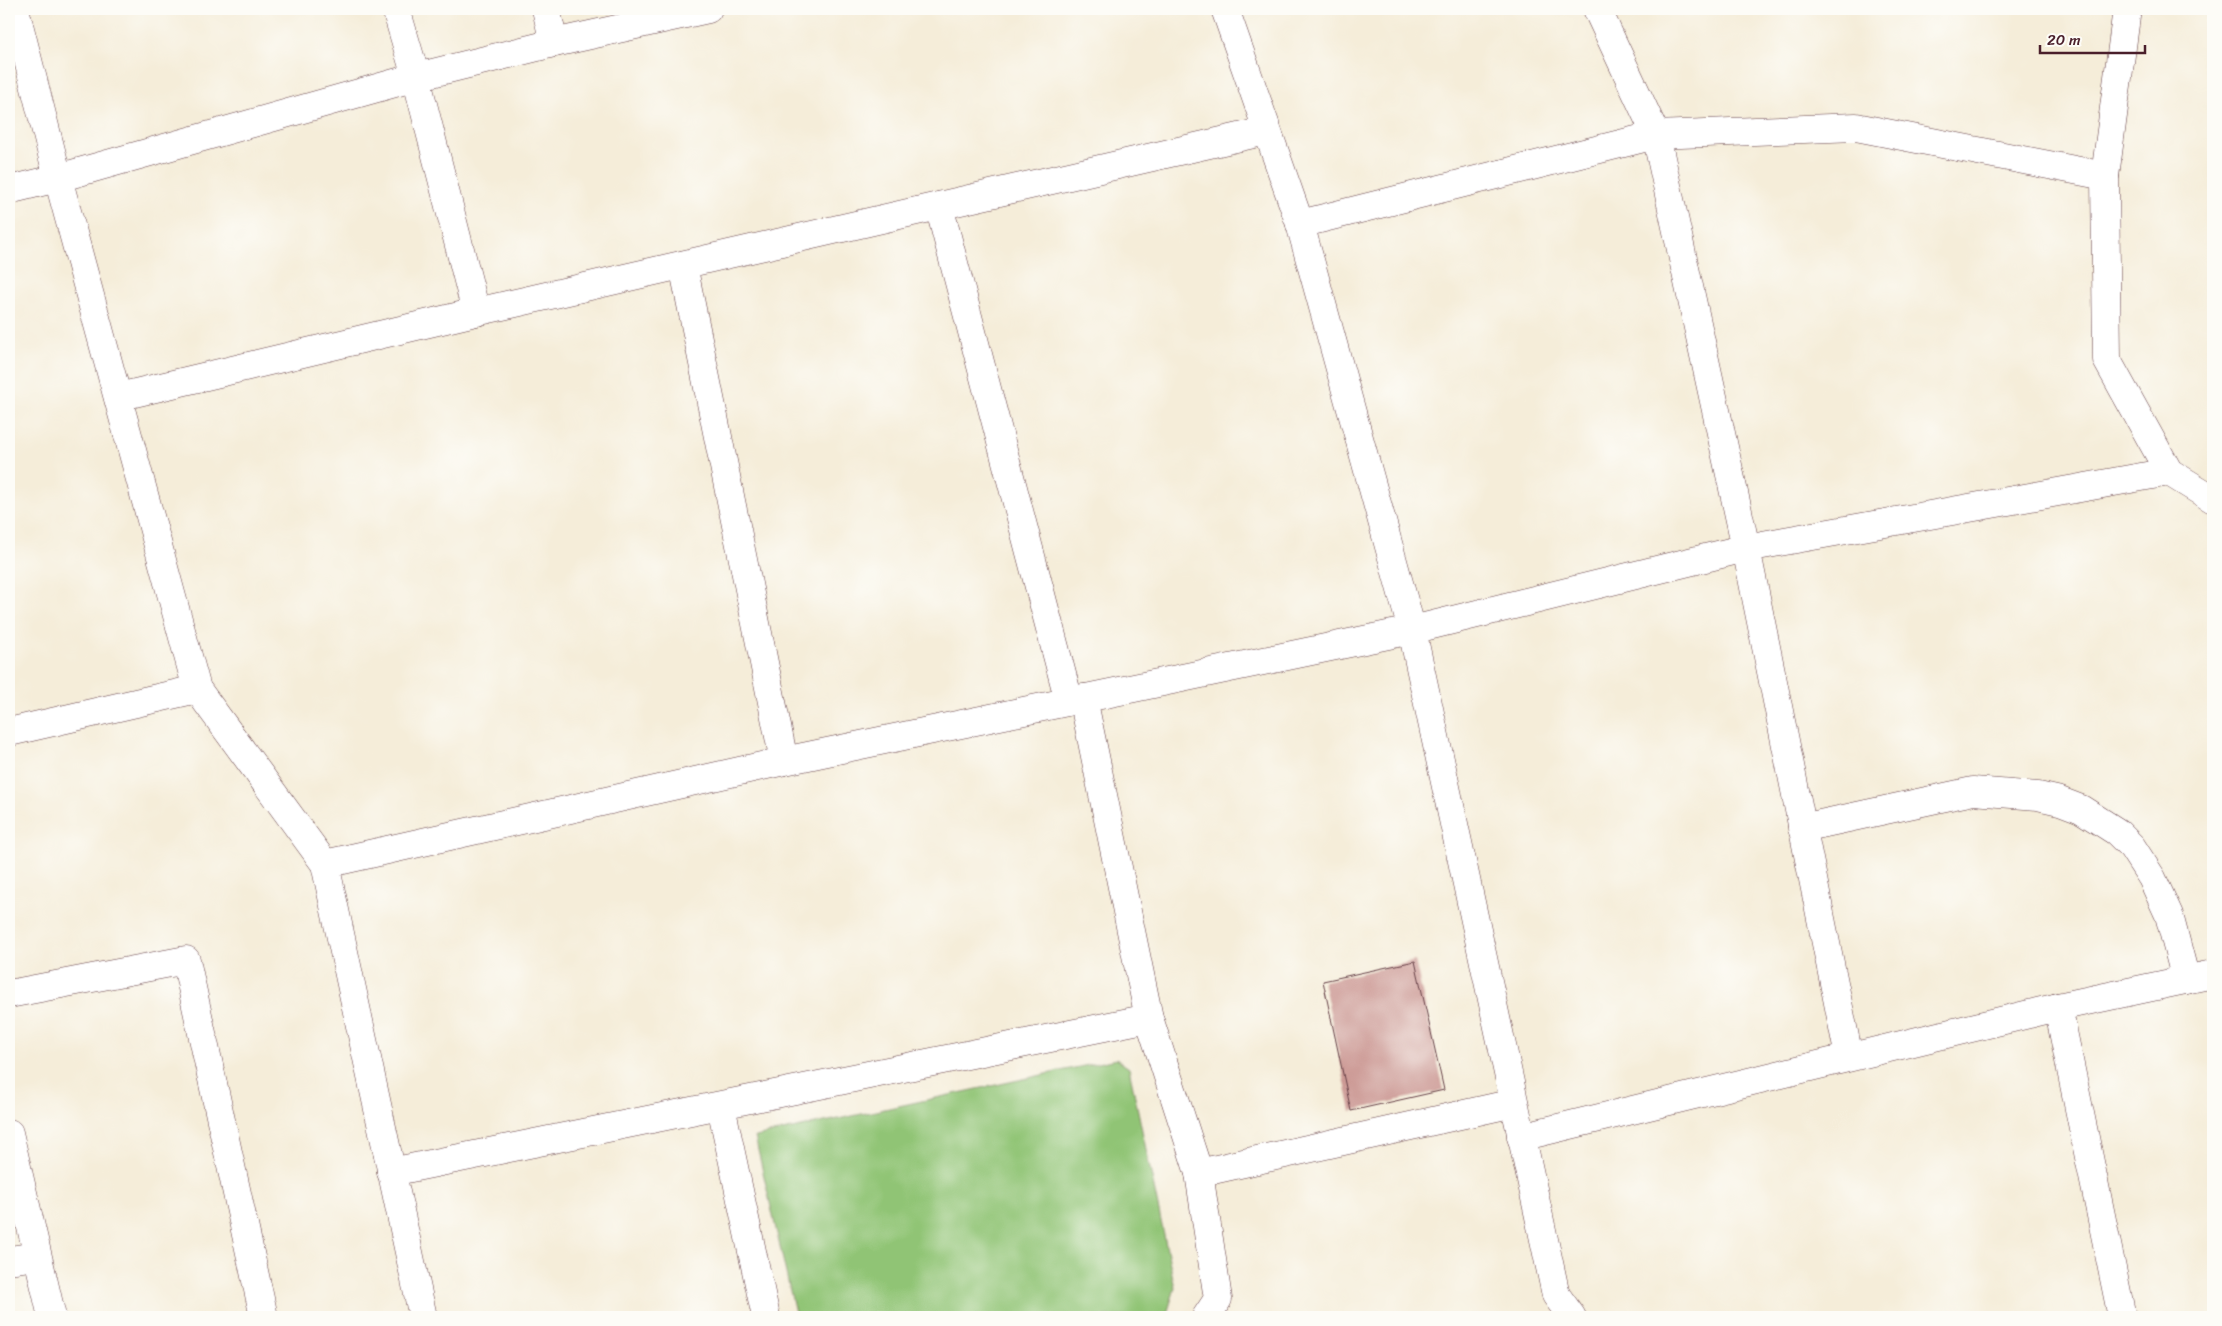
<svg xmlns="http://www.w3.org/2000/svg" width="2222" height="1326" viewBox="0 0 2222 1326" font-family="Sriracha,sans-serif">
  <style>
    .green { fill: #90c475; stroke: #6d7250 }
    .building { fill: #cb9793 }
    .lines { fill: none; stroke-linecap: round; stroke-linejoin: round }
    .minor-casing { stroke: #643e45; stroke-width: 29 }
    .minor { stroke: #fff; stroke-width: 28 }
  </style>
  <rect width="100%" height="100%" fill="#fdfcf7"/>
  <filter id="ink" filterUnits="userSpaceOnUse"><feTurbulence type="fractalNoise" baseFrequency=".02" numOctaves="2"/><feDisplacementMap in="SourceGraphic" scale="10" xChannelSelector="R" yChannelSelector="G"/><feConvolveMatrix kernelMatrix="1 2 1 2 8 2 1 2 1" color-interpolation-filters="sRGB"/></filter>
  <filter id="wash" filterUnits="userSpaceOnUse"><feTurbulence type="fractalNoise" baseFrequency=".0096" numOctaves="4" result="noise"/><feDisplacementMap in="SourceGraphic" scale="20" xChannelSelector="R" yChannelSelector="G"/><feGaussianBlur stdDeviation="1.12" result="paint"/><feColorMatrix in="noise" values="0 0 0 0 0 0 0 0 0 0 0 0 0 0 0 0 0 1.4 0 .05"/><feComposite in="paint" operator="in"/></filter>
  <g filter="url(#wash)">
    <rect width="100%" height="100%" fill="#f5edd9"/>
    <path class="green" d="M 1116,1059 L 1129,1068 L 1175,1288 L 1166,1317 L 796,1317 L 755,1137 Z"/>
    <g id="blocks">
      <path class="building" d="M 1415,961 L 1444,1090 L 1351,1111 L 1323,981 Z"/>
    </g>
  </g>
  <g filter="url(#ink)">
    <use href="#blocks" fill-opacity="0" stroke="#643e45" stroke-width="1"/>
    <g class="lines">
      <g class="minor-casing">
        <g id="minor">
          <path d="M 15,9 L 58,178 L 197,689 L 325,864 L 423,1317"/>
          <path d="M 396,9 L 416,77 L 476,312"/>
          <path d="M 546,9 L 554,43"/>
          <path d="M 1225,9 L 1300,224 L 1412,630 L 1556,1295 L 1572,1317"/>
          <path d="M 1597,9 L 1656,135 L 1746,548 L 1849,1057"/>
          <path d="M 2127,9 L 2105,176 L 2107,360 L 2169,472 L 2213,499"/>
          <path d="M 9,190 L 58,178 L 416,77 L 554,43 L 708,9"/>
          <path d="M 939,206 L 1069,701"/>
          <path d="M 1300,224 L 1656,135 L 1856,127 L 2105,176"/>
          <path d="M 683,265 L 784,761"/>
          <path d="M 118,397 L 476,312 L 1266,131"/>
          <path d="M 1083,698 L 1149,1018 L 1199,1173 L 1218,1299 L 1206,1317"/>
          <path d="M 9,732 L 197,689"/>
          <path d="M 1802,828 L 1973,791 L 2038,796 L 2060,801 L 2081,809 L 2117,832 L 2132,847 L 2152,878 L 2169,915 L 2186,980"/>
          <path d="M 325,864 L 784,761 L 1412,630 L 1746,548 L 2169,472"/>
          <path d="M 9,994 L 186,960 L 264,1317"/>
          <path d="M 2058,1007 L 2122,1317"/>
          <path d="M 721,1106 L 766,1317"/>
          <path d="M 9,1133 L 52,1317"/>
          <path d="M 1521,1137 L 2058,1007 L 2213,974"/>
          <path d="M 391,1172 L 1149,1018"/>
          <path d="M 1199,1173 L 1514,1103"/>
          <path d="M 9,1260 L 37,1256"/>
        </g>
      </g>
      <use href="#minor" class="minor"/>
    </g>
  </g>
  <rect width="2222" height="1326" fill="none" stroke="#fdfcf7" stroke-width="30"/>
  <path d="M2040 45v8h105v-8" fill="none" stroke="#4a1f2b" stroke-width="2.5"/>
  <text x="2047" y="45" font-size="15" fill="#4a1f2b" stroke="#fdfcf7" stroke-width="4" paint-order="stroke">20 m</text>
</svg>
